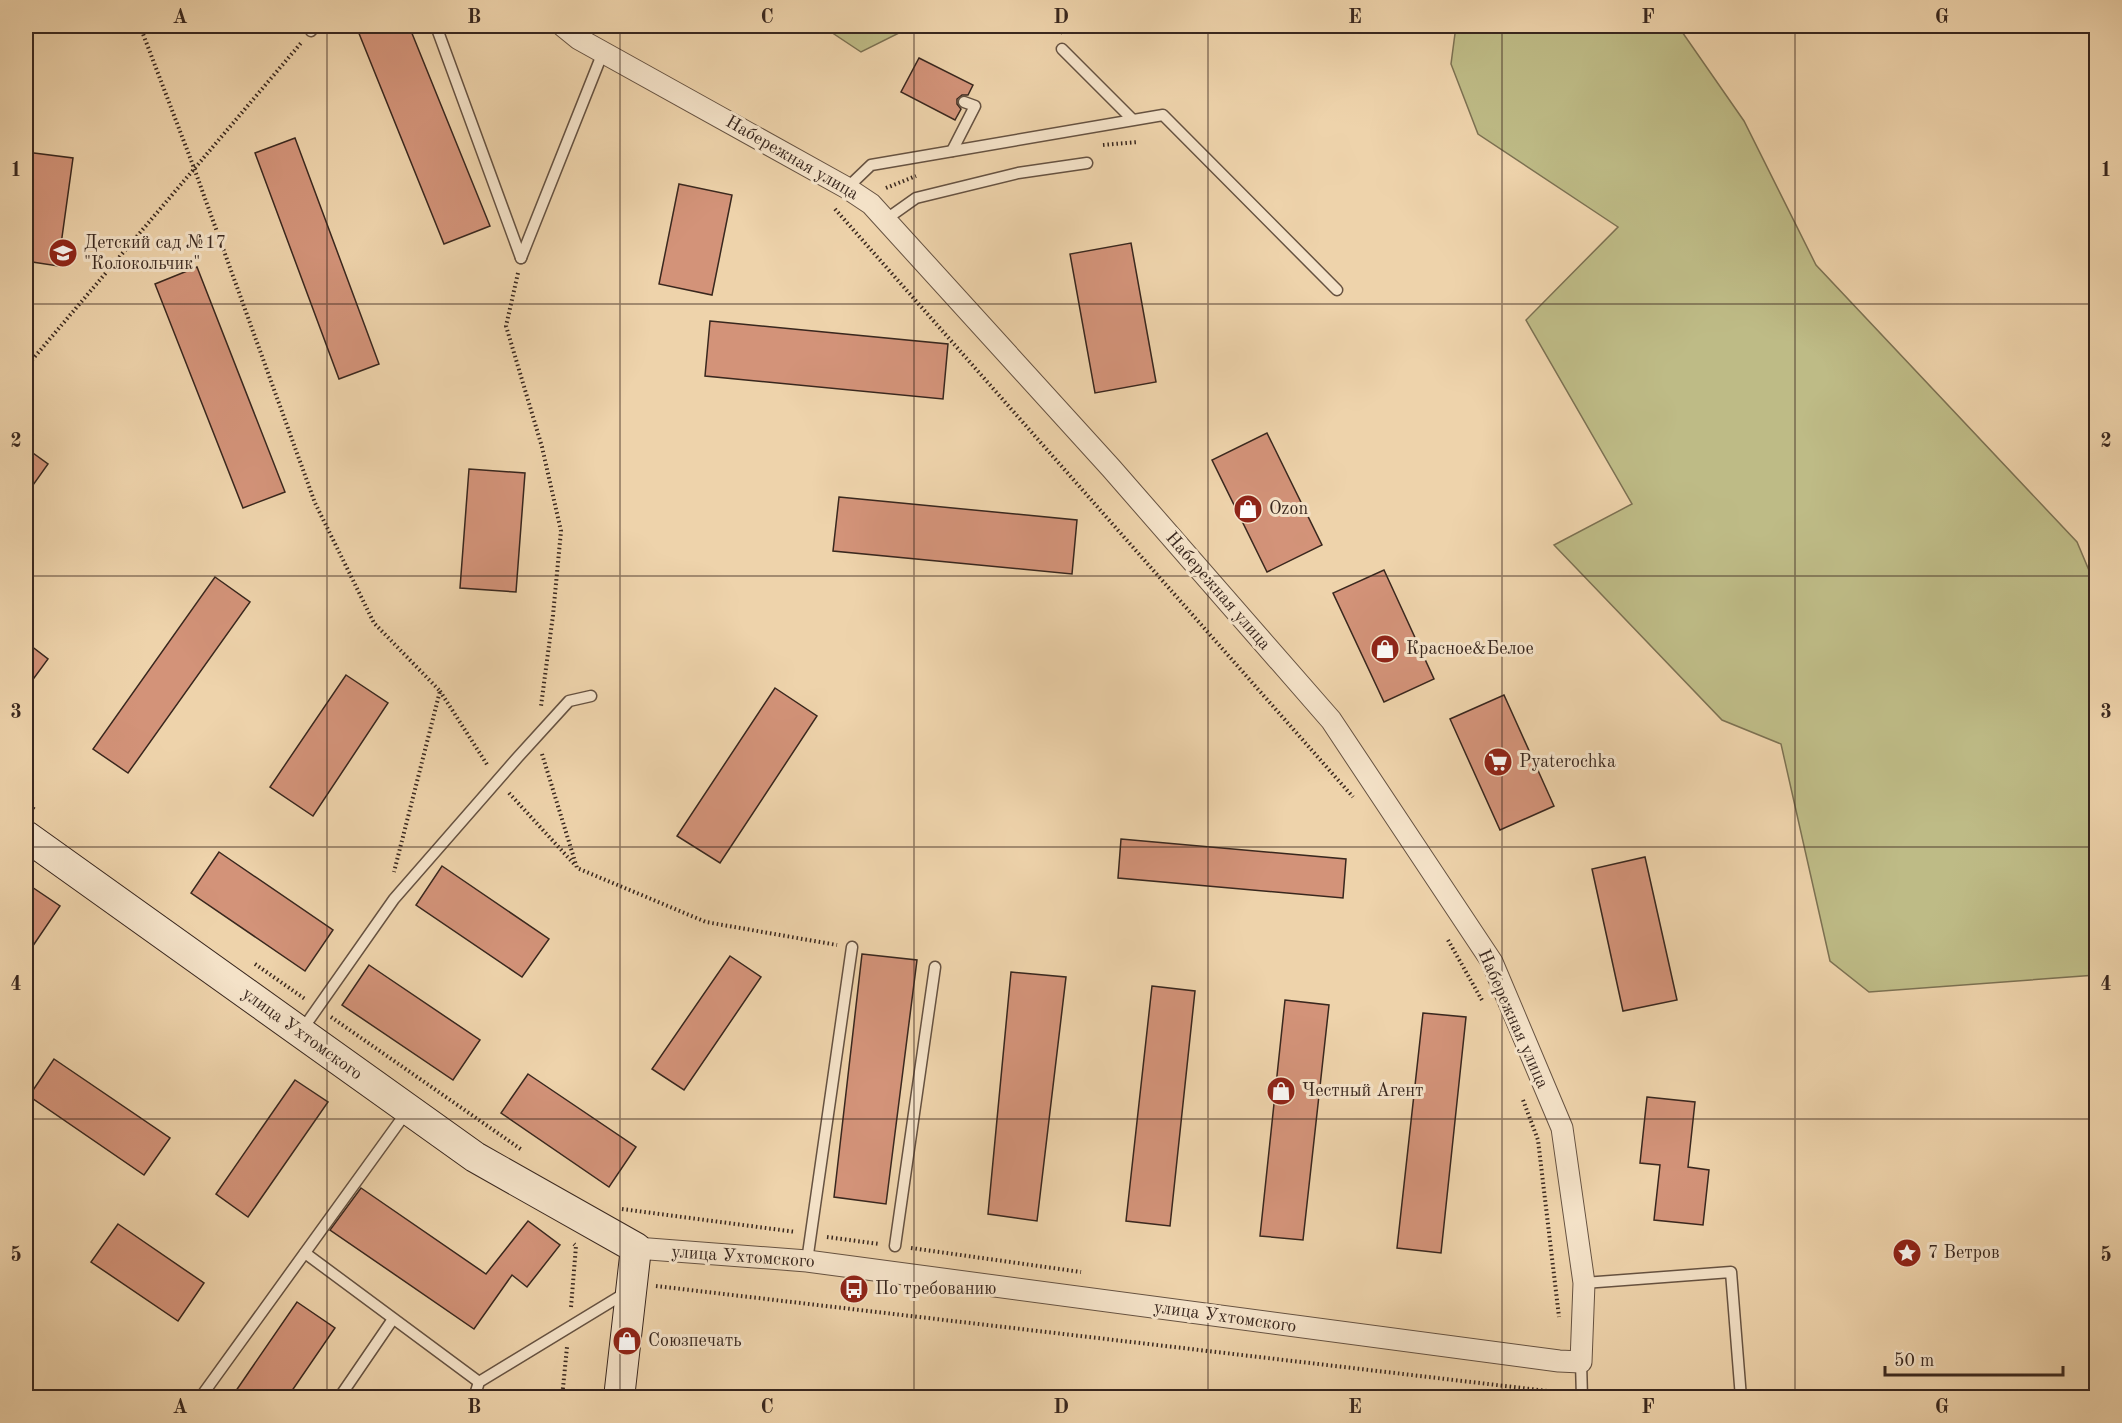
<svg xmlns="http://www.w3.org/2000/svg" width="2122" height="1423" viewBox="0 0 2122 1423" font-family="'Old Standard TT',serif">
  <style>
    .green { fill: #bebb86; stroke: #7c7152; stroke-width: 1.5 }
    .building { fill: #d39379; stroke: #39271e; stroke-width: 1.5 }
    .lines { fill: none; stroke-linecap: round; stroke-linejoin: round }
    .lane-casing { stroke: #665241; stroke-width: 13 }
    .street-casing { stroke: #665241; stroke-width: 23 }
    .secondary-casing { stroke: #39271e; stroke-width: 32 }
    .path { stroke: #39271e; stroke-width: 4; stroke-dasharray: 1.5 3; stroke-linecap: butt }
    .lane { stroke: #f4e2c8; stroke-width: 10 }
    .street { stroke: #f4e2c8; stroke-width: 21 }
    .secondary { stroke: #f4e2c8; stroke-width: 30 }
    .grid { fill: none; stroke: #39271e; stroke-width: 1.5; stroke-opacity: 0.55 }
    .labels { text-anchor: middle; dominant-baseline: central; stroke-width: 6; stroke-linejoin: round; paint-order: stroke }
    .street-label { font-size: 18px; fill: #39271e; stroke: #f4e2c8 }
    .poi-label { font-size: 18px; fill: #39271e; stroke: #f4e2c8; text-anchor: start }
    .neatline { fill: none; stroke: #39271e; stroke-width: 2 }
    .grid-label { font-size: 20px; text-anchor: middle; font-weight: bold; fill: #39271e }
  </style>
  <rect width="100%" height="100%" fill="#eed3ab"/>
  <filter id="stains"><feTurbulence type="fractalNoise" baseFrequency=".00333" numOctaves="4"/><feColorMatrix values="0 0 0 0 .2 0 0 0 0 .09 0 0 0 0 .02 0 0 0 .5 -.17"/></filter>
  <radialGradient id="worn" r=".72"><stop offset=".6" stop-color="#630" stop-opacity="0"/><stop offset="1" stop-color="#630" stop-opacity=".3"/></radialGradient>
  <g class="green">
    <path d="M 822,26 L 913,26 L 861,52 Z"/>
    <path d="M 1456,26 L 1678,26 L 1744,121 L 1816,265 L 2077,542 L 2096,587 L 2096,975 L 1869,992 L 1830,961 L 1781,744 L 1722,720 L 1554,545 L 1632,504 L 1526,320 L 1618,227 L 1478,134 L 1451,64 Z"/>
  </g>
  <g class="building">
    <path d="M 356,26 L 409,26 L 490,226 L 444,244 Z"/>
    <path d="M 919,58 L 973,85 L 968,95 L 962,95 L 957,99 L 957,104 L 961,109 L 955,120 L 901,92 Z"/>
    <path d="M 295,138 L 379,364 L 339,379 L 255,153 Z"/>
    <path d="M 26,152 L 73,158 L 58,266 L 26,261 Z"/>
    <path d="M 679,184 L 732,195 L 712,295 L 659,284 Z"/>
    <path d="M 1131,243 L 1156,382 L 1095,393 L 1070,254 Z"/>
    <path d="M 197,267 L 285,492 L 243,508 L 155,284 Z"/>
    <path d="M 710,321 L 948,344 L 943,399 L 705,376 Z"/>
    <path d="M 1267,433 L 1322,545 L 1267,572 L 1212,460 Z"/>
    <path d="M 26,448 L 48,464 L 26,495 Z"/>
    <path d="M 469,469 L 525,473 L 516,592 L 460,588 Z"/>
    <path d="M 839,497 L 1077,520 L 1072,574 L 833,551 Z"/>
    <path d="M 1384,570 L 1434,679 L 1384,702 L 1333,593 Z"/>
    <path d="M 215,577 L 250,602 L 128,773 L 93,749 Z"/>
    <path d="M 26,642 L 48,659 L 26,689 Z"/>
    <path d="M 346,675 L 388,703 L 313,816 L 270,787 Z"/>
    <path d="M 775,688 L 817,716 L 720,863 L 677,836 Z"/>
    <path d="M 1504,695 L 1554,806 L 1500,830 L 1450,719 Z"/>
    <path d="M 1121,839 L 1346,859 L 1343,898 L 1118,878 Z"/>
    <path d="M 219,852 L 333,930 L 305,971 L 191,893 Z"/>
    <path d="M 1645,857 L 1677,1000 L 1623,1011 L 1592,869 Z"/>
    <path d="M 442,866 L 549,939 L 522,977 L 416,905 Z"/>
    <path d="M 26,883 L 60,906 L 26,956 Z"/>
    <path d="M 862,954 L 917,960 L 886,1204 L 834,1197 Z"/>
    <path d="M 730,956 L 761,977 L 684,1090 L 652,1069 Z"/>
    <path d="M 369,965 L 480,1040 L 453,1080 L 342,1005 Z"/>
    <path d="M 1011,972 L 1066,977 L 1037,1221 L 988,1214 Z"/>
    <path d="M 1152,986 L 1195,991 L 1170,1226 L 1126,1221 Z"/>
    <path d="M 1285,1000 L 1329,1005 L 1303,1240 L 1260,1236 Z"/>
    <path d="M 1423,1013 L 1466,1017 L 1441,1253 L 1397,1248 Z"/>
    <path d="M 54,1059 L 170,1138 L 144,1175 L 29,1096 Z"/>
    <path d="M 528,1074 L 636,1147 L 609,1187 L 501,1113 Z"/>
    <path d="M 295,1080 L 328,1102 L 248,1217 L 216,1194 Z"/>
    <path d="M 1647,1097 L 1695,1102 L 1688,1167 L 1709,1170 L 1703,1225 L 1654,1220 L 1660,1165 L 1640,1163 Z"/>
    <path d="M 361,1188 L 486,1274 L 528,1221 L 560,1245 L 527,1287 L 512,1275 L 474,1329 L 330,1230 Z"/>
    <path d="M 118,1224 L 204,1283 L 178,1321 L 91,1262 Z"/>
    <path d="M 297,1302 L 335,1328 L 287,1398 L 231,1398 Z"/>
  </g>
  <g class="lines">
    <g class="lane-casing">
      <g id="lane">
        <path d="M 436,26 L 521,258"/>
        <path d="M 311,31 L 315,26"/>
        <path d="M 1062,49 L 1132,119"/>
        <path d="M 952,151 L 975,106 L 964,102"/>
        <path d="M 847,188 L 871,165 L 1163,115 L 1337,290"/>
        <path d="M 885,220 L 916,198 L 1018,173 L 1087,163"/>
        <path d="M 521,258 L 603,52"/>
        <path d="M 302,1030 L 394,899 L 518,757 L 569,701 L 591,696"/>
        <path d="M 895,1246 L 935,967"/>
        <path d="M 305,1253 L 479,1382"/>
        <path d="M 807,1261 L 852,947"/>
        <path d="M 1584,1283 L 1731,1272 L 1741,1398"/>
        <path d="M 1581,1362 L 1582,1398"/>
        <path d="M 200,1398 L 408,1110"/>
        <path d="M 339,1398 L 393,1319"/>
        <path d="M 474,1398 L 479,1382 L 627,1292"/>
      </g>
    </g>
    <g class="street-casing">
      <path id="street" d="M 563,26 L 579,39 L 847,188 L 871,204 L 1111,468 L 1331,720 L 1492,962 L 1562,1128 L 1584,1283 L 1581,1362 L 1559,1361 L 807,1261 L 636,1248"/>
    </g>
    <g class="secondary-casing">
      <path id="secondary" d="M 26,836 L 475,1157 L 636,1248 L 619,1398"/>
    </g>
    <g class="path">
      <path d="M 140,26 L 194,168 L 315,503 L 374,623 L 440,691 L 394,872"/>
      <path d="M 1055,26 L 1063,33"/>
      <path d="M 1103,145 L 1138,142"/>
      <path d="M 886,188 L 916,176"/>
      <path d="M 835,209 L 1353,797"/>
      <path d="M 518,273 L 506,326 L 542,447 L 561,531 L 553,615 L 541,706"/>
      <path d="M 26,367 L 301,43"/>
      <path d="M 440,691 L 488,766"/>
      <path d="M 542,754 L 577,868 L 706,922 L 837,945"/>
      <path d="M 509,793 L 575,865"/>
      <path d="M 26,803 L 35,810"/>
      <path d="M 1448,940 L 1483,1002"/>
      <path d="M 255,964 L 305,999"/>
      <path d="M 331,1017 L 522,1150"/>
      <path d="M 1523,1100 L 1538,1140 L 1559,1317"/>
      <path d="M 622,1209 L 796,1232"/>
      <path d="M 827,1237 L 879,1244"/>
      <path d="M 911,1248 L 1081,1272"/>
      <path d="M 656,1286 L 1556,1392"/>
      <path d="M 571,1307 L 576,1246 L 574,1244"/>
      <path d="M 562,1398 L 567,1347"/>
    </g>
    <use href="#lane" class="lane"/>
    <use href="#street" class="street"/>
    <use href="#secondary" class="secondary"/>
  </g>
  <path class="grid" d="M 327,26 L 327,1398M 620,26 L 620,1398M 914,26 L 914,1398M 1208,26 L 1208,1398M 1502,26 L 1502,1398M 1795,26 L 1795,1398M 26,304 L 2096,304M 26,576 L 2096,576M 26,847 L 2096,847M 26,1119 L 2096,1119"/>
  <defs>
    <g id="school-disc" transform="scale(1.5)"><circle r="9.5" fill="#8f2418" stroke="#f4e2c8"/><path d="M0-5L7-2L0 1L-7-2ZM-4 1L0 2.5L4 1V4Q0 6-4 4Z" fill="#fff"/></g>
    <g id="shop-disc" transform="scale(1.5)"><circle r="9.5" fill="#8f2418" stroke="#f4e2c8"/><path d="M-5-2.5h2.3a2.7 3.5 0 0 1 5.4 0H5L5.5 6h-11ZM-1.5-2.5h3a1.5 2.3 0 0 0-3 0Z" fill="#fff"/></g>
    <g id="supermarket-disc" transform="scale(1.5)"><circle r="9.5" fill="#8f2418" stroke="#f4e2c8"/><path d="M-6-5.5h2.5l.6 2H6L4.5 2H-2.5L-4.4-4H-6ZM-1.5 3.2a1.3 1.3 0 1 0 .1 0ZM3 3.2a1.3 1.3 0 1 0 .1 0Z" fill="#fff"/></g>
    <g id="sight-disc" transform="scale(1.5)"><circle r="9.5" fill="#8f2418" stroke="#f4e2c8"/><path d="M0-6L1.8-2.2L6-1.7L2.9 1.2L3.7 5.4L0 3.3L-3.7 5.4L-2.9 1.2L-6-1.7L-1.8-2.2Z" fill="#fff"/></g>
    <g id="bus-disc" transform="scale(1.5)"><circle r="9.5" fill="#8f2418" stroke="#f4e2c8"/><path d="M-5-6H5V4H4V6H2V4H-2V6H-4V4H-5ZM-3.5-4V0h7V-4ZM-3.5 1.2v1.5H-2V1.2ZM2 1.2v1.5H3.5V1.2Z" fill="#fff"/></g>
  </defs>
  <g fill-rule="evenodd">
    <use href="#school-disc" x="63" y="253"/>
    <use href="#shop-disc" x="1248" y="509"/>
    <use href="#shop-disc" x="1385" y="649"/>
    <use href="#supermarket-disc" x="1498" y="762"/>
    <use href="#shop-disc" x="1281" y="1091"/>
    <use href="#sight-disc" x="1907" y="1253"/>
    <use href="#bus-disc" x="854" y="1289"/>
    <use href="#shop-disc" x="627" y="1341"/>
  </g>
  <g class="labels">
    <g class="street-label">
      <text transform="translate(792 158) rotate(30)">Набережная улица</text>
      <text transform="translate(1218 591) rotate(49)">Набережная улица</text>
      <text transform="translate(1513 1019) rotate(66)">Набережная улица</text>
      <text transform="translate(302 1034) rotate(36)">улица Ухтомского</text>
      <text transform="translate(743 1257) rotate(4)">улица Ухтомского</text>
      <text transform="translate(1225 1317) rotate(8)">улица Ухтомского</text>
    </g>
    <g class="poi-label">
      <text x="84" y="243">Детский сад №17<tspan x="84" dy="21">"Колокольчик"</tspan></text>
      <text x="1269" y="509">Ozon</text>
      <text x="1406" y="649">Красное&amp;Белое</text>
      <text x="1519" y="762">Pyaterochka</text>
      <text x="1302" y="1091">Честный Агент</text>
      <text x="1928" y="1253">7 Ветров</text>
      <text x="875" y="1289">По требованию</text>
      <text x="648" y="1341">Союзпечать</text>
    </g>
  </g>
  <rect width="2122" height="1423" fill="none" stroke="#eed3ab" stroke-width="66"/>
  <path d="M1885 1366v9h178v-9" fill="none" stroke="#39271e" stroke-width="3"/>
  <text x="1894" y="1366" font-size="18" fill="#39271e" stroke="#f4e2c8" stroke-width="4.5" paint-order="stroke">50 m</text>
  <rect x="33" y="33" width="2056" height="1357" class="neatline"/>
  <g class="grid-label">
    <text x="180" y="23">A</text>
    <text x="474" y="23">B</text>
    <text x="767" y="23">C</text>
    <text x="1061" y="23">D</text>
    <text x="1355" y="23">E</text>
    <text x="1648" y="23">F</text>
    <text x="1942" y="23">G</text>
    <text x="16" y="176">1</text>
    <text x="2106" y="176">1</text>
    <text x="16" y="447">2</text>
    <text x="2106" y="447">2</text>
    <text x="16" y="718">3</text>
    <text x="2106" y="718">3</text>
    <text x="16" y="990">4</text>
    <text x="2106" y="990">4</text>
    <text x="16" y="1261">5</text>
    <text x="2106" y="1261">5</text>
    <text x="180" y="1413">A</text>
    <text x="474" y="1413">B</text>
    <text x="767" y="1413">C</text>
    <text x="1061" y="1413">D</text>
    <text x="1355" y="1413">E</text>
    <text x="1648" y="1413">F</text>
    <text x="1942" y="1413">G</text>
  </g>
  <rect width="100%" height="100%" filter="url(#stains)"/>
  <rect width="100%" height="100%" fill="url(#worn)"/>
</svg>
